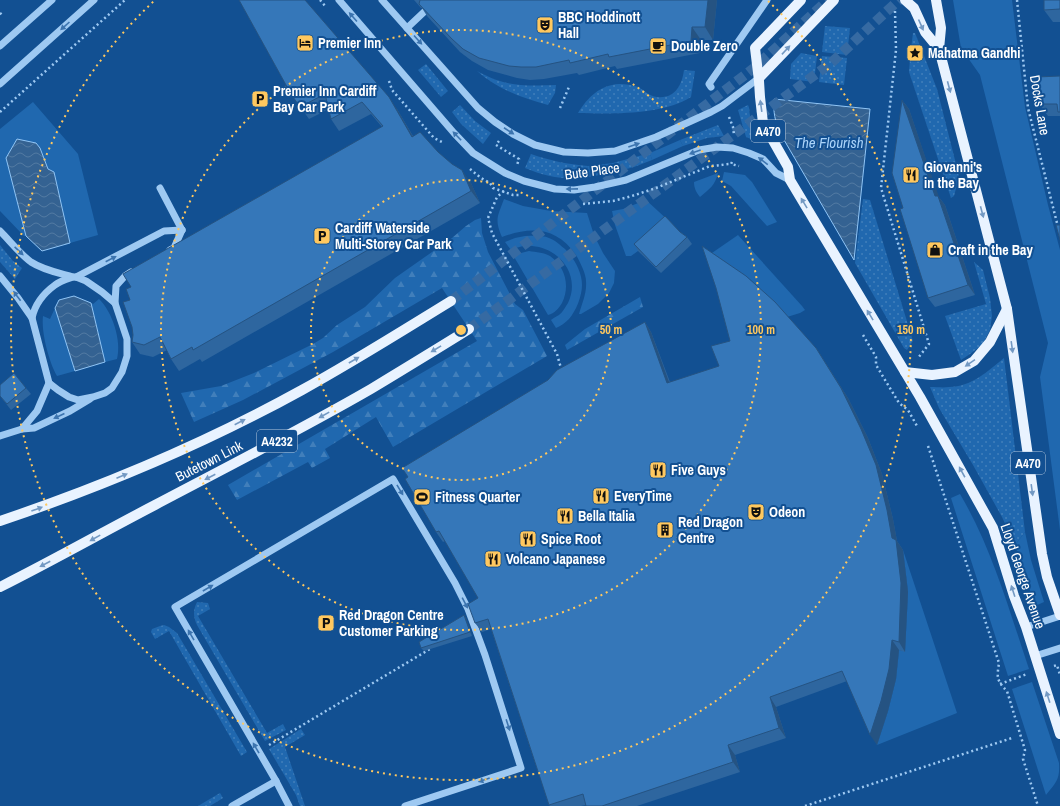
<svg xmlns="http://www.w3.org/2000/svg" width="1060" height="806" viewBox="0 0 1060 806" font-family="'Archivo Narrow',sans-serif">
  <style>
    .green { fill: #2068af }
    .forest { fill: url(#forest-firs) }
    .garden { fill: url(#garden-dots) }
    .water { fill: url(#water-waves); stroke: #90c5f6 }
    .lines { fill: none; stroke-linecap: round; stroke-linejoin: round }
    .major-tunnel { stroke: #366aa2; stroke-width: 10; stroke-dasharray: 10 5; stroke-linecap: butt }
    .path { stroke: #9ec9f2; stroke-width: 2.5; stroke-dasharray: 2 3; stroke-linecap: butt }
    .minor { stroke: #9ec9f2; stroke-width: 7 }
    .major { stroke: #e9f3ff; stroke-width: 10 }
    .wall { fill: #2e669f }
    .shaded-wall { fill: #255382 }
    .building { fill: #3577b9; stroke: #255382 }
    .oneway { fill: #3c74af }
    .oneway2 { fill: #7399c3 }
    .ring { fill: none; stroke: #ffc85f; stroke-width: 2; stroke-dasharray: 2 4 }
    .labels { text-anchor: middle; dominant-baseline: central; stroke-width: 4; stroke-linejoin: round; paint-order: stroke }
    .shield { fill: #125092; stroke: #b8cade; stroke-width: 1 }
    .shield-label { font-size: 13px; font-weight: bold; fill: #fff }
    .poi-label { font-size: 14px; font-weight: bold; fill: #fff; stroke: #125092; text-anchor: start }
    .street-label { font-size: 14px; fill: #fff; stroke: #125092 }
    .water-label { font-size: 15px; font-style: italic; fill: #aad3f9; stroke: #125092 }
    .centre { fill: #ffc85f; stroke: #125092; stroke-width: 2 }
    .ring-label { font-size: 12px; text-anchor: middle; font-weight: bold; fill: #ffc85f; stroke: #125092; stroke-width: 4; stroke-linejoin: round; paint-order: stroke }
  </style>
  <defs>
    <pattern id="forest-firs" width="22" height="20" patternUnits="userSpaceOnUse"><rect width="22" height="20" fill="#2068af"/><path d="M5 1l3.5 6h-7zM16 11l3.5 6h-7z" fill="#417fbb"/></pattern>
    <pattern id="garden-dots" width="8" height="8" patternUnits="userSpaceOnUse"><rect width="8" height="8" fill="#2068af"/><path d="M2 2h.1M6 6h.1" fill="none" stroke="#417fbb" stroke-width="1.8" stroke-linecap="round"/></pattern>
    <pattern id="water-waves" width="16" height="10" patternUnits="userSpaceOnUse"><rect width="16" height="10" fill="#346292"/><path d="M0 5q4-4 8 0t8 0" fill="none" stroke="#527aa2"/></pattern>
  </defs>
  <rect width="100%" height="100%" fill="#125092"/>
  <g class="green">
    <path d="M 953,0 L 1012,0 L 1025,107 L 1048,205 L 1060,250 L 1060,530 L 1040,377 L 1048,343 L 980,75 L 961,48 Z"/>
    <path d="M 33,102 L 78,154 L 98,235 L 70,243 L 54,172 L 48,169 L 40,148 L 6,158 L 26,236 L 24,236 L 0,211 L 0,129 Z"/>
    <path d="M 680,140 L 683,146 L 652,160 L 650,153 Z"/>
    <path d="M 613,163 L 615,172 L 584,178 L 588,166 Z"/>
    <path d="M 724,172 L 745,175 L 752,182 L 777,222 L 767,226 L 731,186 L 722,181 Z"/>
    <path d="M 718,173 C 715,186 709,189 700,197 C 696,192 694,188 694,182 Z"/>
    <path d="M 504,199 L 523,206 L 551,211 L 587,213 L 594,235 L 603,253 L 615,271 L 614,283 L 609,293 L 598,304 L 581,314 L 579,314 C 582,303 587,293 586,281 C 586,274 580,262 576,255 C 557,227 531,226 502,237 C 494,219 498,216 504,199 Z"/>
    <path d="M 646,200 L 670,222 L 638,251 L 631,256 L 626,256 L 615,225 L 612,211 L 623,209 Z"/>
    <path d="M 738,235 L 802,306 L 805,310 L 800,313 L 787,317 L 709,255 Z"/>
    <path d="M 525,236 C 533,236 542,235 549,238 C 555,240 560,245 565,249 C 574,258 582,272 582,285 C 582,296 576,311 569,319 C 565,323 561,326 556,328 L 551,320 C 553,318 556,317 559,315 C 563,312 565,307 568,303 C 581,276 560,248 532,246 C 524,245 518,247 511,250 L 505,242 L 515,238 Z"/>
    <path d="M 529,251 C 536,252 545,253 550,256 C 566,267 570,287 562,303 C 558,309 555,313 548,315 L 513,255 Z"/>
    <path d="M 99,299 C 112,311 122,341 117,359 L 105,362 L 91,303 L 93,304 Z"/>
    <path d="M 55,308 L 75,371 L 57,376 C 49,362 41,332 43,316 L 50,319 Z"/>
    <path d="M 960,494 C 992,548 1009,610 1029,669 L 1008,676 L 951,498 Z"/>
    <path d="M 1025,532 L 1031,560 L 1044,602 L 1035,606 L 1015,545 Z"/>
    <path d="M 903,550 L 957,713 L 877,745 L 888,711 L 896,679 L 899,650 L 905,651 L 908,592 Z"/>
    <path d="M 1032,682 L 1059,763 C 1060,780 1056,782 1046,795 L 1012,689 Z"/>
  </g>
  <g class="forest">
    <path d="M 481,218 L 482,233 L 488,252 L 515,304 L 523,310 L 547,356 L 393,447 L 376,417 L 325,449 L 330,458 L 312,468 L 308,462 L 237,500 L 228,485 L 477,341 L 442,288 L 333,352 L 243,400 L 194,422 L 181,393 L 221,386 L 254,373 L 313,344 L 323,338 L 337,325 L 365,307 L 395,278 L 452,238 L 466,226 L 475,220 Z"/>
    <path d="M 640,297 L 643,307 L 567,350 L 565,345 L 585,329 Z"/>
  </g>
  <g class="garden">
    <path d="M 825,26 L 850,28 L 847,55 L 822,52 Z"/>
    <path d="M 913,33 L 915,33 L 937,89 L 957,168 L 959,177 L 954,196 L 951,198 L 909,72 L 910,59 L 921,56 L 919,47 L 911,49 Z"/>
    <path d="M 801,53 L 817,56 L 814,82 L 790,79 L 791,64 Z"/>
    <path d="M 822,56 L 847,58 L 844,85 L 819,82 Z"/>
    <path d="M 426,64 L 448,91 L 441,97 L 418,70 Z"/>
    <path d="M 684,70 L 695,71 L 691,97 C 662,115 612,114 578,113 C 588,97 600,85 619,84 C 625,84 633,85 638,87 C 644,90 649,96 657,97 C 675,99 682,85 684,70 Z"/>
    <path d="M 477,71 C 506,87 523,86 556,85 L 555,93 L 548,105 C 522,98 497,89 477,71 Z"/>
    <path d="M 460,105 L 475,121 L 491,133 L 483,144 L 461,124 L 452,112 Z"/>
    <path d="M 748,105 C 750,109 749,111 750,115 C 750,123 754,131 754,139 L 751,139 L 746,137 L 738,110 Z"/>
    <path d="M 718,125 L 724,136 L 707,138 L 683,146 L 680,140 Z"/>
    <path d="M 650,153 L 652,160 L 634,167 L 615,172 L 613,163 Z"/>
    <path d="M 531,154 C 551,161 567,164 588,166 L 584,178 C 563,180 544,176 525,168 Z"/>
    <path d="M 863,199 L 870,200 L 913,341 L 907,350 L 904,348 L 855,263 Z"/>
    <path d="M 0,245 L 13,261 L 22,268 L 15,279 L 0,262 Z"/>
    <path d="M 974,262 L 983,270 L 990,298 L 992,316 L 990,330 L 982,345 L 970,354 L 961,360 L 945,316 L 986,304 Z"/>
    <path d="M 1004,358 L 1025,532 L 1015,545 L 1002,517 L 973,465 L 939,408 L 930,387 C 937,387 943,388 949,387 C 971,387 988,371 1004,358 Z"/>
    <path d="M 197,602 L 208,603 L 210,609 L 198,616 L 267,733 L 283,724 L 286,730 L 265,741 L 197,625 C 193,616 193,610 197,602 Z"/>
    <path d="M 164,625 L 169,627 L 177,633 L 247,752 L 241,756 L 169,631 L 155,639 L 151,632 L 152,629 L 160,626 Z"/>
    <path d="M 301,729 L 305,735 L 285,747 L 305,806 L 300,806 L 296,795 L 269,749 Z"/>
    <path d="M 220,793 L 223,798 L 210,806 L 198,806 Z"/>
  </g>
  <g class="water">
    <path d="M 774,99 L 870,109 L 854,260 L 780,133 C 775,121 773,112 774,99 Z"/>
    <path d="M 17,139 L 36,143 L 40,148 L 48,169 L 54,172 L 70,243 L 42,251 L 26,236 L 6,158 Z"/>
    <path d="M 74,296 L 91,303 L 105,362 L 75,371 L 55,308 L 59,300 Z"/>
  </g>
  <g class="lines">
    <g class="major-tunnel">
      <path d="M 451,301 L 754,68 L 828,0"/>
      <path d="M 469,329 L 831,63 L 899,0"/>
    </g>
    <g class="path">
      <path d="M 320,0 L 326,7"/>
      <path d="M 1017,0 L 1028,108 L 1058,227"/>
      <path d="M 895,11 L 896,50 L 881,188 L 929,344 L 918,358"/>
      <path d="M 0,13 L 2,15"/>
      <path d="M 389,81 L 392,90 L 434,138 L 442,142"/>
      <path d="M 560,108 L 569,87"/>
      <path d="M 0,112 L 125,0"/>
      <path d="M 729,117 L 733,127 L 734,135"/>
      <path d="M 499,141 L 496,145 L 519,159 L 517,165"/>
      <path d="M 732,162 L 731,164 L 739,166"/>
      <path d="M 470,169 L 481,178 L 490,183 L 493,188 L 513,195 L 519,195"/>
      <path d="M 504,191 L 497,197 L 488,218 L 492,233 L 557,354 L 562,372"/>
      <path d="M 583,204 L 613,201 L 632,196 L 656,188 L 710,166 C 718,166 724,164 731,164"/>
      <path d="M 863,335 L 876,357 L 876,365 L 899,403 L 908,410 L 917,426"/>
      <path d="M 928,446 L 999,663 C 997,677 996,680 1007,691 L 1025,750 L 1023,759 L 1038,806"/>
      <path d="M 1054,666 L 1057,665 L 1060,675"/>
      <path d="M 1000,684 L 1027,674"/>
      <path d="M 269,745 L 430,649"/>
      <path d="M 805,806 L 1012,738"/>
    </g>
    <g class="minor">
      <path d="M 339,0 L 454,133 L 473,153 L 505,173 L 524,181 L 555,189 L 574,190 L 595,187 L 626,180 L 699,150 L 717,147 L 733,148 L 749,153 L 763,159 L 776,173 L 790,180"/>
      <path d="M 382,0 L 478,108 L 495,122 L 513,134 L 535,145 L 564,152 L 588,153 L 615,151 L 656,137 L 711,112 L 722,106 L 759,78"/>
      <path d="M 407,28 L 424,12"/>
      <path d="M 0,46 L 52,0"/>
      <path d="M 0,84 L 94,0"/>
      <path d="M 711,87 L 709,84 L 767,0"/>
      <path d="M 160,188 L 182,230"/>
      <path d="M 0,231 C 10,241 20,254 31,262 C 43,270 59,273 73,277"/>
      <path d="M 170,250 L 174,248 L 182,230"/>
      <path d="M 0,276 L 18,298 L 32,318"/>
      <path d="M 73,277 L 76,277 L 86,281 L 102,292 L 115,303 L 127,339 L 127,356 L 122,372 L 112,388 L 105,393 L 93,397 L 78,400 L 69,397 L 58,390 L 49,383 L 32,318 C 35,304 44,293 55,285 C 60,281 67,279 73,277 Z"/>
      <path d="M 76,277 L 164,231 L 182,230"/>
      <path d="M 115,303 L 116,286 L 125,276 L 131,272"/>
      <path d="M 49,383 L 37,411 L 22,429 L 34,428 L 70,411 L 90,399"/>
      <path d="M 0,436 L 22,429"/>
      <path d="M 1026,627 L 1060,616"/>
      <path d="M 1035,656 L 1060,648"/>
      <path d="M 232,806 L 276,781"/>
      <path d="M 289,806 L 276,781 L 175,607 L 393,479 L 455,583 L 468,609 L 485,655 L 521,768 L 405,806"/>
    </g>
    <g class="major">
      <path d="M 801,0 L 755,48 L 759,81 L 760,97 L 763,123 L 788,167 L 790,180 L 920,397 L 993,528 L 1014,596 L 1026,627 L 1060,734"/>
      <path d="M 905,0 L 914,8 L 925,32 L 939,49 L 1007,309 L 1042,554 L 1047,577 L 1060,615"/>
      <path d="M 936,0 L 941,28 L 939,49"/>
      <path d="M 759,78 L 834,0"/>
      <path d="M 905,372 L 932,375 L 955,372 L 974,361 L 990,342 L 1007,309"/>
      <path d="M 0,521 C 104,486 206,443 302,390 C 353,362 402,331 451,301"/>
      <path d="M 0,587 C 52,561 103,532 155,505 C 227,467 300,430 371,389 C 404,369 437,349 469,329"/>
    </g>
  </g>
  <g class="wall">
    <path d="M 239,0 L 397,109 L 413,136 L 438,152 L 471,183 L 480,203 L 202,362 L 200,359 L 179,371 L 171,359 L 167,350 L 153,357 L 140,354 L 132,342 L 133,335 L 130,300 L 131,287 L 382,127 L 371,114 L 339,131 L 331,119 L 329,109 L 309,119 L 291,94 Z"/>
    <path d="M 414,0 L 717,0 L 713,40 L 701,40 L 700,53 L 617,69 L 615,66 L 579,75 L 577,73 L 544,79 L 530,80 L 517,78 L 488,70 L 472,61 L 460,52 L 427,16 L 422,8 L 421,8 Z"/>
    <path d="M 1060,0 L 1060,22 L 1053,22 L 1044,10 Z"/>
    <path d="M 1060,76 L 1060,116 L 1048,116 L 1039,104 Z"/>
    <path d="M 902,100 L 909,109 L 938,196 L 945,205 L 975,295 L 935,307 L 928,298 L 903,208 Z"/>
    <path d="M 680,232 L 687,237 L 692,244 L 661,273 L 638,251 L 634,244 Z"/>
    <path d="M 645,322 L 651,332 L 670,382 L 816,348 L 848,398 L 868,438 L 882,474 L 893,519 L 897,541 L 903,550 L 908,592 L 905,652 L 899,650 L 896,679 L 888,711 L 877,745 L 847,681 L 776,707 L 786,738 L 735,755 L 740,772 L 637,806 L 586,806 L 586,805 L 581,806 L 550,806 L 549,805 L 491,629 L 482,632 L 475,623 L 478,598 L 445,541 L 443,542 L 436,532 Z"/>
    <path d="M 0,385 L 26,388 L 31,394 L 11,410 L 0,396 Z"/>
    <path d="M 464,615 L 466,618 L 472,636 L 424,651 L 421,648 Z"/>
  </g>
  <g class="shaded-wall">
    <path d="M 708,0 L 717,0 L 713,40 L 705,27 Z"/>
    <path d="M 692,27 L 701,40 L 700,53 L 691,41 Z"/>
    <path d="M 389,97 L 397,109 L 420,149 L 412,137 Z"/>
    <path d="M 902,100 L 909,109 L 942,206 L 935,196 Z"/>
    <path d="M 462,170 L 471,183 L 480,203 L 471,191 Z"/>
    <path d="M 938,196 L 945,205 L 975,295 L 968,285 Z"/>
    <path d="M 645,322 L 651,332 L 673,393 L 667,383 Z"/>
    <path d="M 816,348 L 848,398 L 868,438 L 882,474 L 893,519 L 897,541 L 903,550 L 908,592 L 905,652 L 899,642 L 892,538 Z"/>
    <path d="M 464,615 L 466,618 L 472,636 L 470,632 Z"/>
    <path d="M 892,640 L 899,650 L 896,679 L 888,711 L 877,745 L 870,735 Z"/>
    <path d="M 770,697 L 776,707 L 786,738 L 779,728 Z"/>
    <path d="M 728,745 L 735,755 L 740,772 L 733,762 Z"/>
  </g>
  <g class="building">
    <path d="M 239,0 L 305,0 L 389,97 L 412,137 L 420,132 L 438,152 L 452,164 L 462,170 L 471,191 L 193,350 L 192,347 L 171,359 L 160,337 L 144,345 L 132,342 L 133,335 L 132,327 L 123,302 L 130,300 L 126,289 L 131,287 L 123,274 L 383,126 L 362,102 L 331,119 L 325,94 L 300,107 L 291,94 Z"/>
    <path d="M 420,0 L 708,0 L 705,27 L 692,27 L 691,41 L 609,57 L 608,54 L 570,63 L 569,60 L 536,67 L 521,67 L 509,66 L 479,58 L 463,49 L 452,39 L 419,4 Z"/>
    <path d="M 1044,0 L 1060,0 L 1060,9 L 1044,10 Z"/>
    <path d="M 1060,76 L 1060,112 L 1058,112 L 1057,104 L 1039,104 L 1037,77 Z"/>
    <path d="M 902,100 L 935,196 L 938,196 L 968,285 L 928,298 L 900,209 L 903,208 L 892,173 Z"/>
    <path d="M 665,216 L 680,232 L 687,237 L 656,267 L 634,244 Z"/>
    <path d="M 1056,225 L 1060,225 L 1060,240 Z"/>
    <path d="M 702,246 L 746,276 L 775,302 L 816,348 L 841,388 L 861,429 L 876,465 L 887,510 L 892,538 L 896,540 L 901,583 L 899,642 L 892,640 L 889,669 L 881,701 L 870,735 L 842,671 L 770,697 L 779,728 L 728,745 L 733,762 L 602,806 L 586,806 L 583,794 L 549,805 L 488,619 L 475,623 L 468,604 L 478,598 L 439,531 L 436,532 L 405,479 L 408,477 L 402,468 L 548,380 L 557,370 L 645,322 L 667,383 L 719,366 L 711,346 L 730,341 L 716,288 Z"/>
    <path d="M 14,373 L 26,388 L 7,404 L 0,396 L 0,385 Z"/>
    <path d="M 464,615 L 470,632 L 421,648 L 419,642 Z"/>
  </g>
  <defs><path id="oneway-solid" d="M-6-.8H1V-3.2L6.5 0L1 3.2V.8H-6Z"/></defs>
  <g class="oneway">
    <use href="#oneway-solid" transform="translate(353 17) rotate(-131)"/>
    <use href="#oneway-solid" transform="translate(65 26) rotate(138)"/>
    <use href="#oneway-solid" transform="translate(418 40) rotate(48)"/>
    <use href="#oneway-solid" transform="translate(509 131) rotate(33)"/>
    <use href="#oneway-solid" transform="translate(457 136) rotate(-134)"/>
    <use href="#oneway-solid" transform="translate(634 145) rotate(-19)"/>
    <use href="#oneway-solid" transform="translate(695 152) rotate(160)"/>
    <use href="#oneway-solid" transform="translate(763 161) rotate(-143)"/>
    <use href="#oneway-solid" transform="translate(572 189) rotate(179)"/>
    <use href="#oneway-solid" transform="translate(19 251) rotate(43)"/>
    <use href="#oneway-solid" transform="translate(111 259) rotate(-27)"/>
    <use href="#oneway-solid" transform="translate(17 296) rotate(-127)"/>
    <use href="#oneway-solid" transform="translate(59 416) rotate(155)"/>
    <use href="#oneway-solid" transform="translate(400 490) rotate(59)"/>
    <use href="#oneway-solid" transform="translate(208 588) rotate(-30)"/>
    <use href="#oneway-solid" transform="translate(465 603) rotate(62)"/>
    <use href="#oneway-solid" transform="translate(191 635) rotate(-120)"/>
    <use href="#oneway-solid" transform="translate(508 725) rotate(72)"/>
    <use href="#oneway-solid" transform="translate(256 748) rotate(-120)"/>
    <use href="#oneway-solid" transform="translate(484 780) rotate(161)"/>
  </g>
  <g class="oneway2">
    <use href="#oneway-solid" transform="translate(921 25) rotate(66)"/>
    <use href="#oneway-solid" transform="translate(786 50) rotate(-47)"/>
    <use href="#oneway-solid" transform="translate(949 87) rotate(75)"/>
    <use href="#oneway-solid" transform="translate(761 106) rotate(-98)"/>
    <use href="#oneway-solid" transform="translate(804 203) rotate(-121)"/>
    <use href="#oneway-solid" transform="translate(982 212) rotate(75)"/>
    <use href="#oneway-solid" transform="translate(870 315) rotate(-121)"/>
    <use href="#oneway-solid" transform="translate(1012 347) rotate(82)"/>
    <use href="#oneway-solid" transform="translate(436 349) rotate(149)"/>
    <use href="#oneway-solid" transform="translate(354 360) rotate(-30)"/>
    <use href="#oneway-solid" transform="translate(970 363) rotate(146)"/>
    <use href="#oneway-solid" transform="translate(324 415) rotate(151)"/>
    <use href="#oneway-solid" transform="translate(240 422) rotate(-27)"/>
    <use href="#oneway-solid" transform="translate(962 472) rotate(-119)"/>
    <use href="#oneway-solid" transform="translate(122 476) rotate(-23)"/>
    <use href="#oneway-solid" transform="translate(210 477) rotate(153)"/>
    <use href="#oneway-solid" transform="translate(1032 490) rotate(82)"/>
    <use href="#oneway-solid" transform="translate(37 509) rotate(-20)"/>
    <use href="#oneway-solid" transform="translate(95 538) rotate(151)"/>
    <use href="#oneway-solid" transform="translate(45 564) rotate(152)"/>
    <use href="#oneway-solid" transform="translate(1013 591) rotate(-108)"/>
    <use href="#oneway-solid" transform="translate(1048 697) rotate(-108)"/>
  </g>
  <g class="ring">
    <circle cx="461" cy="330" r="150"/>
    <circle cx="461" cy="330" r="300"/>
    <path d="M768 1A450 450 0 1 1 154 1"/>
  </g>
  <defs>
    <g id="theatre-square" transform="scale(0.9)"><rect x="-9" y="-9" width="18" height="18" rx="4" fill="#ffc85f" stroke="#125092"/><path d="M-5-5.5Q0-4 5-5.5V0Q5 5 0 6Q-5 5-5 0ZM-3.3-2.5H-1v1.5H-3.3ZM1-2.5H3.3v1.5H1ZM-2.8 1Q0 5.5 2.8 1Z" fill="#111"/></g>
    <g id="hotel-square" transform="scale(0.9)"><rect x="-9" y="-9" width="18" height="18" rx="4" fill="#ffc85f" stroke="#125092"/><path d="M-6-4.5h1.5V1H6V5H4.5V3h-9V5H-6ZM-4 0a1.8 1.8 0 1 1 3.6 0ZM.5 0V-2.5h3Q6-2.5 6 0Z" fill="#111"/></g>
    <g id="cafe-square" transform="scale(0.9)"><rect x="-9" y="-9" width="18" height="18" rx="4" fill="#ffc85f" stroke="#125092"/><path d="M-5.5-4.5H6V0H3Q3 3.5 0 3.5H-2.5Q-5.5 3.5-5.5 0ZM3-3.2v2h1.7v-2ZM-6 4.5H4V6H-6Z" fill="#111"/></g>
    <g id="sight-square" transform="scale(0.9)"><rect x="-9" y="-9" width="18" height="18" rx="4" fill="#ffc85f" stroke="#125092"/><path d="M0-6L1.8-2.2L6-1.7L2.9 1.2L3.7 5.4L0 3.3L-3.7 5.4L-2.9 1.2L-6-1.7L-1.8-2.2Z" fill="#111"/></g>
    <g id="parking-square" transform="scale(0.9)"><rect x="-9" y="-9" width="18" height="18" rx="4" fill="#ffc85f" stroke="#125092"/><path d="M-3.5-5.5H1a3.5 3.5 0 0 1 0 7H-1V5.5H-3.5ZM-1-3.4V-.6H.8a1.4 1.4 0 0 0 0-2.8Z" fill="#111"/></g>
    <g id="restaurant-square" transform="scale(0.9)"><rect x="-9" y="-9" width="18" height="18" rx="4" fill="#ffc85f" stroke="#125092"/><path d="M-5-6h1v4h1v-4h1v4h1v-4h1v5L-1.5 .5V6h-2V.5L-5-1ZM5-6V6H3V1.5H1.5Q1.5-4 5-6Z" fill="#111"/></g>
    <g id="shop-square" transform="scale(0.9)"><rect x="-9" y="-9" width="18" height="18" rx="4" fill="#ffc85f" stroke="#125092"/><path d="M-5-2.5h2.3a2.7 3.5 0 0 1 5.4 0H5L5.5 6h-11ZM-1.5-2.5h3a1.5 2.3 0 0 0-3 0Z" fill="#111"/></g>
    <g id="stadium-square" transform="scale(0.9)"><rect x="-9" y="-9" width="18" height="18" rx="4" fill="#ffc85f" stroke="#125092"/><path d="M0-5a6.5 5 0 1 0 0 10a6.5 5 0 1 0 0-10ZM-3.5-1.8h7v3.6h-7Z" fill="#111"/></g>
    <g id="building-square" transform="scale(0.9)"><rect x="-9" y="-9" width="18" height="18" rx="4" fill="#ffc85f" stroke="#125092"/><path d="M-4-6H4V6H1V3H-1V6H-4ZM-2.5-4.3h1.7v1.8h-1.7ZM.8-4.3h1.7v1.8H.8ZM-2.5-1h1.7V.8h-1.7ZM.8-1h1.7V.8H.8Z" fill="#111"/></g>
  </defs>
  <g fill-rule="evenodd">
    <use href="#theatre-square" x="545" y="25"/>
    <use href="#hotel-square" x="305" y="43"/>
    <use href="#cafe-square" x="658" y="46"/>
    <use href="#sight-square" x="915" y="53"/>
    <use href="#parking-square" x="260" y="99"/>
    <use href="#restaurant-square" x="911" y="175"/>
    <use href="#parking-square" x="322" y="236"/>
    <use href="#shop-square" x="935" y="250"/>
    <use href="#restaurant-square" x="658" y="470"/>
    <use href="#restaurant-square" x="601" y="496"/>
    <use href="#stadium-square" x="422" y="497"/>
    <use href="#theatre-square" x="756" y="512"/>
    <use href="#restaurant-square" x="565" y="516"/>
    <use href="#building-square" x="665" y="530"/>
    <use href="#restaurant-square" x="528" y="539"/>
    <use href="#restaurant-square" x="493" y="559"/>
    <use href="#parking-square" x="326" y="623"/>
  </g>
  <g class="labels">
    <g class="shield">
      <rect x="751" y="120" width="34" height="22" rx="3"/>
      <rect x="257" y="430" width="40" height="22" rx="3"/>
      <rect x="1011" y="452" width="34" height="22" rx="3"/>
    </g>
    <g class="shield-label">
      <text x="768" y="131">A470</text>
      <text x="277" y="441">A4232</text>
      <text x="1028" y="463">A470</text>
    </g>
    <g class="poi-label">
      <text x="558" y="17">BBC Hoddinott<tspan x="558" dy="16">Hall</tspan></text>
      <text x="318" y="43">Premier Inn</text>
      <text x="671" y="46">Double Zero</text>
      <text x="928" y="53">Mahatma Gandhi</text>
      <text x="273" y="91">Premier Inn Cardiff<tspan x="273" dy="16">Bay Car Park</tspan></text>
      <text x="924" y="167">Giovanni's<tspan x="924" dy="16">in the Bay</tspan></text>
      <text x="335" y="228">Cardiff Waterside<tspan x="335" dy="16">Multi-Storey Car Park</tspan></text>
      <text x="948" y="250">Craft in the Bay</text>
      <text x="671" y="470">Five Guys</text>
      <text x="614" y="496">EveryTime</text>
      <text x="435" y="497">Fitness Quarter</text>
      <text x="769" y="512">Odeon</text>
      <text x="578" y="516">Bella Italia</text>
      <text x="678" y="522">Red Dragon<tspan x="678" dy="16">Centre</tspan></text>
      <text x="541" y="539">Spice Root</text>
      <text x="506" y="559">Volcano Japanese</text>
      <text x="339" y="615">Red Dragon Centre<tspan x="339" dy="16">Customer Parking</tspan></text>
    </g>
    <g class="street-label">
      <text transform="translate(1040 105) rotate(80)">Docks Lane</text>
      <text transform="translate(592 171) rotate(-8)">Bute Place</text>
      <text transform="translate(209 461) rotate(-27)">Butetown Link</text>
      <text transform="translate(1023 576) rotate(71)">Lloyd George Avenue</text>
    </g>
    <g class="water-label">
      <text x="829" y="142">The Flourish</text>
    </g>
  </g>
  <circle cx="461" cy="330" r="6" class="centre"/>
  <g class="ring-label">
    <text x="611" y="334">50 m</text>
    <text x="761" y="334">100 m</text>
    <text x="911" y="334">150 m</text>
  </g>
</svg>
